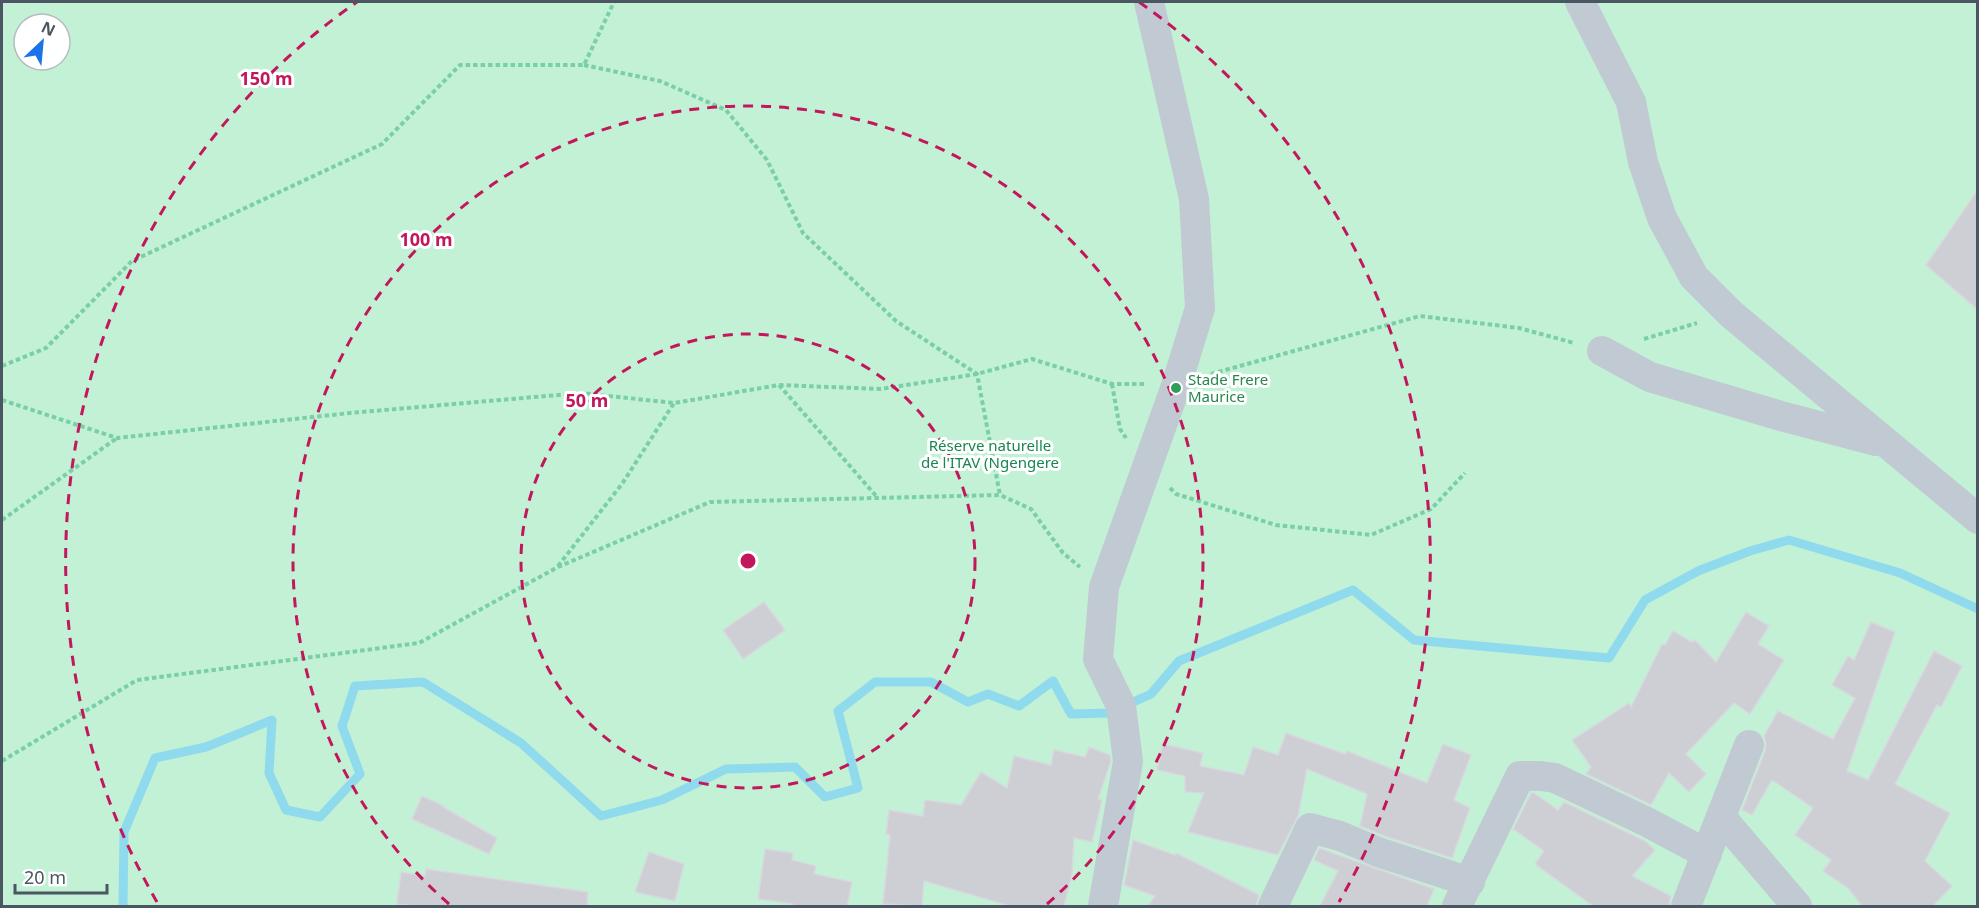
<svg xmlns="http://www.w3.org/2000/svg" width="1979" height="908" viewBox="0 0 1979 908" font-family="'Noto Sans',sans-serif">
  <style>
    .green { fill: #c3f1d5; fill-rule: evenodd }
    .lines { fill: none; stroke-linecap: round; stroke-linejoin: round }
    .stream { stroke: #90daee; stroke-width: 9 }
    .building { fill: #cdcfd5; stroke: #d7d9de; stroke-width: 1.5 }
    .path { stroke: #7ad0a6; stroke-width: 4; stroke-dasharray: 4.5 3; stroke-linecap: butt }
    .minor { stroke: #c1cad2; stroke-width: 30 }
    .ring { fill: none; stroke: #c2185b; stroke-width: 3; stroke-dasharray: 10 8 }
    .leisure-dot { fill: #2e9e5b; stroke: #fff; stroke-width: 2 }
    .labels { text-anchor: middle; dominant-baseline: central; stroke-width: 6; stroke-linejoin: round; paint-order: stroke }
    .leisure-label { font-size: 15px; fill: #27864d; stroke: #fff; text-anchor: start }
    .park-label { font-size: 15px; fill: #17864f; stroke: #fff }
    .centre { fill: #c2185b; stroke: #fff; stroke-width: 3 }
    .ring-label { font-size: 18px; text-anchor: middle; font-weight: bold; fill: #c2185b; stroke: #fff; stroke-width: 6; stroke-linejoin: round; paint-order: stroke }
  </style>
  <rect width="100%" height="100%" fill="#f5f3f3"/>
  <path class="green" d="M 2,2 L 1977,2 L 1977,906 L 2,906 ZM 24,24 L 60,24 L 60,60 L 24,60 Z"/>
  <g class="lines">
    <path class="stream" d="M 123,906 L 124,832 L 155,758 L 206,747 L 272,720 L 269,773 L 286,810 L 320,817 L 360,774 L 342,726 L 355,686 L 423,682 L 521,743 L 601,816 L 662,800 L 726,769 L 795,767 L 825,797 L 858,788 L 838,711 L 875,682 L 931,682 L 968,702 L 988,694 L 1019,706 L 1053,681 L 1071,714 L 1109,713 L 1151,694 L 1179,661 L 1353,590 L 1414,640 L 1609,658 L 1645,600 L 1698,571 L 1750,551 L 1789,540 L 1900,573 L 1978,609"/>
  </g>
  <g class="building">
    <path d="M 1977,191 L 1977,309 L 1926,265 Z"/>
    <path d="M 764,602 L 785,630 L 743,659 L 723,630 Z"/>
    <path d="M 1746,612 L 1769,626 L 1758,644 L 1784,660 L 1750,714 L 1734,703 L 1686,754 L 1706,774 L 1689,792 L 1669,773 L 1651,805 L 1586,774 L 1591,767 L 1572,740 L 1629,703 L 1631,707 L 1662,644 L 1665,645 L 1673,631 L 1692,642 L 1695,640 L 1716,662 Z"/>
    <path d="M 1871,622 L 1895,632 L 1847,771 L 1868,780 L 1934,651 L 1962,666 L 1941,707 L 1937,705 L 1895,784 L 1950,813 L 1925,861 L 1952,886 L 1933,906 L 1862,906 L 1849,889 L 1823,871 L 1831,860 L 1795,835 L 1813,808 L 1772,780 L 1752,815 L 1742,810 L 1765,751 L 1766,743 L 1764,736 L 1778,711 L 1833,739 L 1855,698 L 1832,685 L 1848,656 L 1854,660 Z"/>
    <path d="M 1286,733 L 1345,754 L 1347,751 L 1427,783 L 1443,744 L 1471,755 L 1454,800 L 1470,808 L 1452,858 L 1384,836 L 1360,826 L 1367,794 L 1307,769 L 1298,816 L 1278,855 L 1188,832 L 1204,793 L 1185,792 L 1185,776 L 1157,770 L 1163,744 L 1203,753 L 1200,766 L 1244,775 L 1253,747 L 1278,755 Z"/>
    <path d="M 1089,747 L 1110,755 L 1111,761 L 1098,799 L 1102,800 L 1092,842 L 1074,838 L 1072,875 L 1064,906 L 1010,906 L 924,881 L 922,906 L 883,904 L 890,835 L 886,834 L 889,810 L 923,816 L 925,800 L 961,805 L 981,772 L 1007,788 L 1014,756 L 1051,765 L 1054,750 L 1085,757 Z"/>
    <path d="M 1531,793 L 1534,793 L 1558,810 L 1564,802 L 1645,841 L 1655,850 L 1632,876 L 1671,896 L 1669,906 L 1593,906 L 1535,864 L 1544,851 L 1513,829 Z"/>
    <path d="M 422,796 L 444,806 L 443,807 L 497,838 L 489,854 L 412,819 Z"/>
    <path d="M 1133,840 L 1175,855 L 1176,853 L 1259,895 L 1256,906 L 1148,906 L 1155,896 L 1124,885 Z"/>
    <path d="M 1319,848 L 1434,889 L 1427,906 L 1320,906 L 1338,871 L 1314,860 Z"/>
    <path d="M 765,849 L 793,853 L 792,860 L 816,866 L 814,874 L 852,882 L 847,906 L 793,906 L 793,904 L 758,899 Z"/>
    <path d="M 649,852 L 684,864 L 675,901 L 635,892 Z"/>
    <path d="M 426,869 L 588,892 L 587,906 L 416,906 L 397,904 L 401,872 L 425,876 Z"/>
  </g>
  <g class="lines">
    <g class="path">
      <path d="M 584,65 L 660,81 L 726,110 L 767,160 L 803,233 L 896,321 L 977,374 L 1000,495"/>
      <path d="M 1644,339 L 1697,323"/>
      <path d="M 2,366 L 46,348 L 132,261 L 382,144 L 460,65 L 584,65 L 614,2"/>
      <path d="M 1211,374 L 1420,316 L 1519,328 L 1574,343"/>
      <path d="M 1112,384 L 1120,429 L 1126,438"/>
      <path d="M 779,385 L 877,497"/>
      <path d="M 2,400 L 117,438 L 350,413 L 581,393 L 674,403 L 779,385 L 881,389 L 977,374 L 1032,359 L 1112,384 L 1144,384"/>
      <path d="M 1170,488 L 1176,494 L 1276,525 L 1371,535 L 1431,509 L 1465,473"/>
      <path d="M 2,520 L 117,438"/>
      <path d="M 558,566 L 622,484 L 674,403"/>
      <path d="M 2,761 L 137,680 L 419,643 L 558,567 L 710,502 L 1000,495 L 1031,509 L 1063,553 L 1080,567"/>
    </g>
    <g class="minor">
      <path d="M 1580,2 L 1631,102 L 1643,162 L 1662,218 L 1694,277 L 1731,314 L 1978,519"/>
      <path d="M 1602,351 L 1650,377 L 1781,416 L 1876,441"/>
      <path d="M 1721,817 L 1797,906"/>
      <path d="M 1103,906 L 1128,761 L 1121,706 L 1098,659 L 1104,587 L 1177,383 L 1200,308 L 1194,199 L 1149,2"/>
      <path d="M 1273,906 L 1310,828 L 1340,836 L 1378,852 L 1470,882"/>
      <path d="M 1457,906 L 1520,776 L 1541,776 L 1555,778 L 1647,822 L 1707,854"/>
      <path d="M 1686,906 L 1749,745"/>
    </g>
  </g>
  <g class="ring">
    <circle cx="748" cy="561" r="227"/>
    <path d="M449 904A455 455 0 1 1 1047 904"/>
    <path d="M157 902A682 682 0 0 1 357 2M1139 2A682 682 0 0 1 1339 902"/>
  </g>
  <circle class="leisure-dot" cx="1176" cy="388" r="6"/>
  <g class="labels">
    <g class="leisure-label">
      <text x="1188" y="379">Stade Frere<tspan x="1188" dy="17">Maurice</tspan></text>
    </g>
    <g class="park-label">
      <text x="990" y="445">Réserve naturelle<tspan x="990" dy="17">de l'ITAV (Ngengere</tspan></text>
    </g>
  </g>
  <circle cx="748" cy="561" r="9" class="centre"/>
  <g class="ring-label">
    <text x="266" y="85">150 m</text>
    <text x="426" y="246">100 m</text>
    <text x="587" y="407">50 m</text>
  </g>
  <rect width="1979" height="908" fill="none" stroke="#4a5661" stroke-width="6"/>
  <g transform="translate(42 42) rotate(26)"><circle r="28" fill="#ffffff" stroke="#b7bbc0" stroke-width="1.5"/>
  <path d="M0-4.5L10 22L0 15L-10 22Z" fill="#1a73e8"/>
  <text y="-9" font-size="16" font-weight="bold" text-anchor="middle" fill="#4a5661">N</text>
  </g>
  <path d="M15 884v9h92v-9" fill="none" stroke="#4a5661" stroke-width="3"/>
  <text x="24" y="884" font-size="18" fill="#4a5661" stroke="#ffffff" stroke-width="4.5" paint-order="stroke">20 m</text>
</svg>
